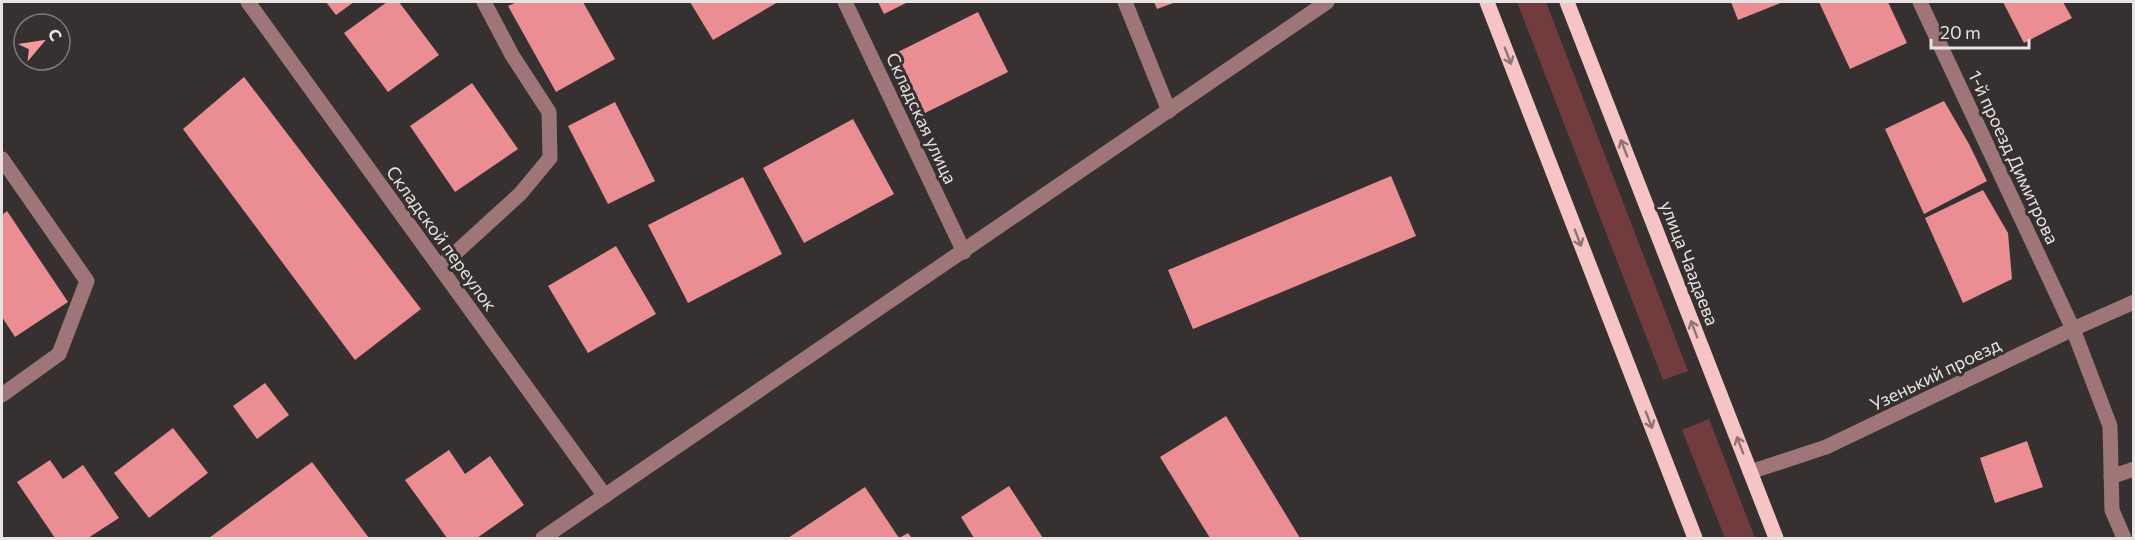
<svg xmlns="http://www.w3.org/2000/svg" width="2135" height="540" viewBox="0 0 2135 540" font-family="Commissioner,sans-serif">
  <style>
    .green { fill: #723c3f }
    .building { fill: #eb8e93 }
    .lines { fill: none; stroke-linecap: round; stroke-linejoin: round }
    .minor { stroke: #9e7677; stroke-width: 15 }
    .major { stroke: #f7c4c5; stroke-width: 15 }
    .oneway { stroke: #8d7373 }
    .labels { text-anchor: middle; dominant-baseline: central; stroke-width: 6; stroke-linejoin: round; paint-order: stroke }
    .street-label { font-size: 18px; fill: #e7e3e3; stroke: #363030 }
  </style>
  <rect width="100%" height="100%" fill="#363030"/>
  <g class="green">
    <path d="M 1517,2 L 1546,2 L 1688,371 L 1663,380 Z"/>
    <path d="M 1709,419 L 1755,538 L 1725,538 L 1682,430 Z"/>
  </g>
  <g class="building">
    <path d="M 326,2 L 354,2 L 336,15 Z"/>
    <path d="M 387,2 L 399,2 L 439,55 L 388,92 L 344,33 Z"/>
    <path d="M 517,2 L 583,2 L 615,59 L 556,92 L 508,6 Z"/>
    <path d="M 690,2 L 778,2 L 713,40 Z"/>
    <path d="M 878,2 L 908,2 L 884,14 Z"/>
    <path d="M 1154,2 L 1176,2 L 1157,9 Z"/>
    <path d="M 1731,2 L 1783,2 L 1738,20 Z"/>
    <path d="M 1819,2 L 1888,2 L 1907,43 L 1850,69 Z"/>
    <path d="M 2003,2 L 2063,2 L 2072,18 L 2024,43 Z"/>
    <path d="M 978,12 L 1008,72 L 925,113 L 896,53 Z"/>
    <path d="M 244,77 L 421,309 L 355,360 L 183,129 Z"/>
    <path d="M 472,83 L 518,149 L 455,192 L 410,126 Z"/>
    <path d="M 1944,101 L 1969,144 L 1987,181 L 1924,214 L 1885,129 Z"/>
    <path d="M 615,102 L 655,181 L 608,204 L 568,126 Z"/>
    <path d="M 853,119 L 894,194 L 804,243 L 763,168 Z"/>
    <path d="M 1391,176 L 1416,236 L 1193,329 L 1168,270 Z"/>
    <path d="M 743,177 L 782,254 L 688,303 L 648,225 Z"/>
    <path d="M 1983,190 L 2008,233 L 2012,279 L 1963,303 L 1925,218 Z"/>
    <path d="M 7,211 L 68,302 L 15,337 L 2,317 L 2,215 Z"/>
    <path d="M 616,246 L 656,314 L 588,353 L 548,286 Z"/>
    <path d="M 265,383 L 289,415 L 257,439 L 233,406 Z"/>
    <path d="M 1226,416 L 1300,538 L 1210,538 L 1160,457 Z"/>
    <path d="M 173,428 L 208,473 L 149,518 L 114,473 Z"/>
    <path d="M 2027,441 L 2043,487 L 1995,503 L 1980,458 Z"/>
    <path d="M 449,450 L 465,474 L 490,456 L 524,505 L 477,538 L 447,538 L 405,480 Z"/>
    <path d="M 50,460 L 63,479 L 83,465 L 119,518 L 88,538 L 55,538 L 17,482 Z"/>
    <path d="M 312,462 L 369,538 L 209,538 Z"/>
    <path d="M 1009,486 L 1043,538 L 974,538 L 961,517 Z"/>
    <path d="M 865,487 L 899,538 L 908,533 L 912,538 L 788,538 Z"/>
  </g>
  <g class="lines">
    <g class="minor">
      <path d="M 248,2 L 605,496"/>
      <path d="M 845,2 L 964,252"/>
      <path d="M 1125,2 L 1169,111"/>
      <path d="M 1920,2 L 2073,329 L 2110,426 L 2112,510 L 2124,538"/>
      <path d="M 2,159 L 87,281 L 59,354 L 2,395"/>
      <path d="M 440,267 L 520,194 L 550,158 L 549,112 L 512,55 L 484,2"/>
      <path d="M 1750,472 L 1826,447 L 2073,329 L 2134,302"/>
      <path d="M 2111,477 L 2134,469"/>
      <path d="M 543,538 L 1327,2"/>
    </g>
    <g class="major">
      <path d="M 1487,2 L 1695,538"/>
      <path d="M 1567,2 L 1776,538"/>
    </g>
  </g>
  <defs><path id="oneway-shaft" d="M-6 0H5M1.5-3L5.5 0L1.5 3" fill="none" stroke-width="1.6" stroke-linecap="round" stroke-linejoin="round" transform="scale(1.5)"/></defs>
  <g class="oneway">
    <use href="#oneway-shaft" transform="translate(1508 56) rotate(69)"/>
    <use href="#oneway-shaft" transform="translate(1624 148) rotate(-111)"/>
    <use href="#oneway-shaft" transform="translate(1578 238) rotate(69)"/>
    <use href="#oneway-shaft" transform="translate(1694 329) rotate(-111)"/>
    <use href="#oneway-shaft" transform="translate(1649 420) rotate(69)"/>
    <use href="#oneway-shaft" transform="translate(1740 445) rotate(-111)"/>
  </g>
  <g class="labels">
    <g class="street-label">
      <text transform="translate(922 118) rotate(65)">Складская улица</text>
      <text transform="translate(2014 157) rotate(65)">1-й проезд Димитрова</text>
      <text transform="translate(442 238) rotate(54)">Складской переулок</text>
      <text transform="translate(1690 263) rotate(69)">улица Чаадаева</text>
      <text transform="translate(1935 374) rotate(-26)">Узенький проезд</text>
    </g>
  </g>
  <rect width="2135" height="540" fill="none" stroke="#e7e3e3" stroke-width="6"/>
  <g transform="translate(42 42) rotate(61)"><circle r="28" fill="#363030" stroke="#7d7878" stroke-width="1.5"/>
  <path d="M0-4.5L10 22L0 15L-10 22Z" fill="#f59b9e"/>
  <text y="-9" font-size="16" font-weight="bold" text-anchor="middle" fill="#e7e3e3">С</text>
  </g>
  <path d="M1931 39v9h98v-9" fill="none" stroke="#e7e3e3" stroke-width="3"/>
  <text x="1940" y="39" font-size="18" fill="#e7e3e3" stroke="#363030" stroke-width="4.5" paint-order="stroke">20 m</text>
</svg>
